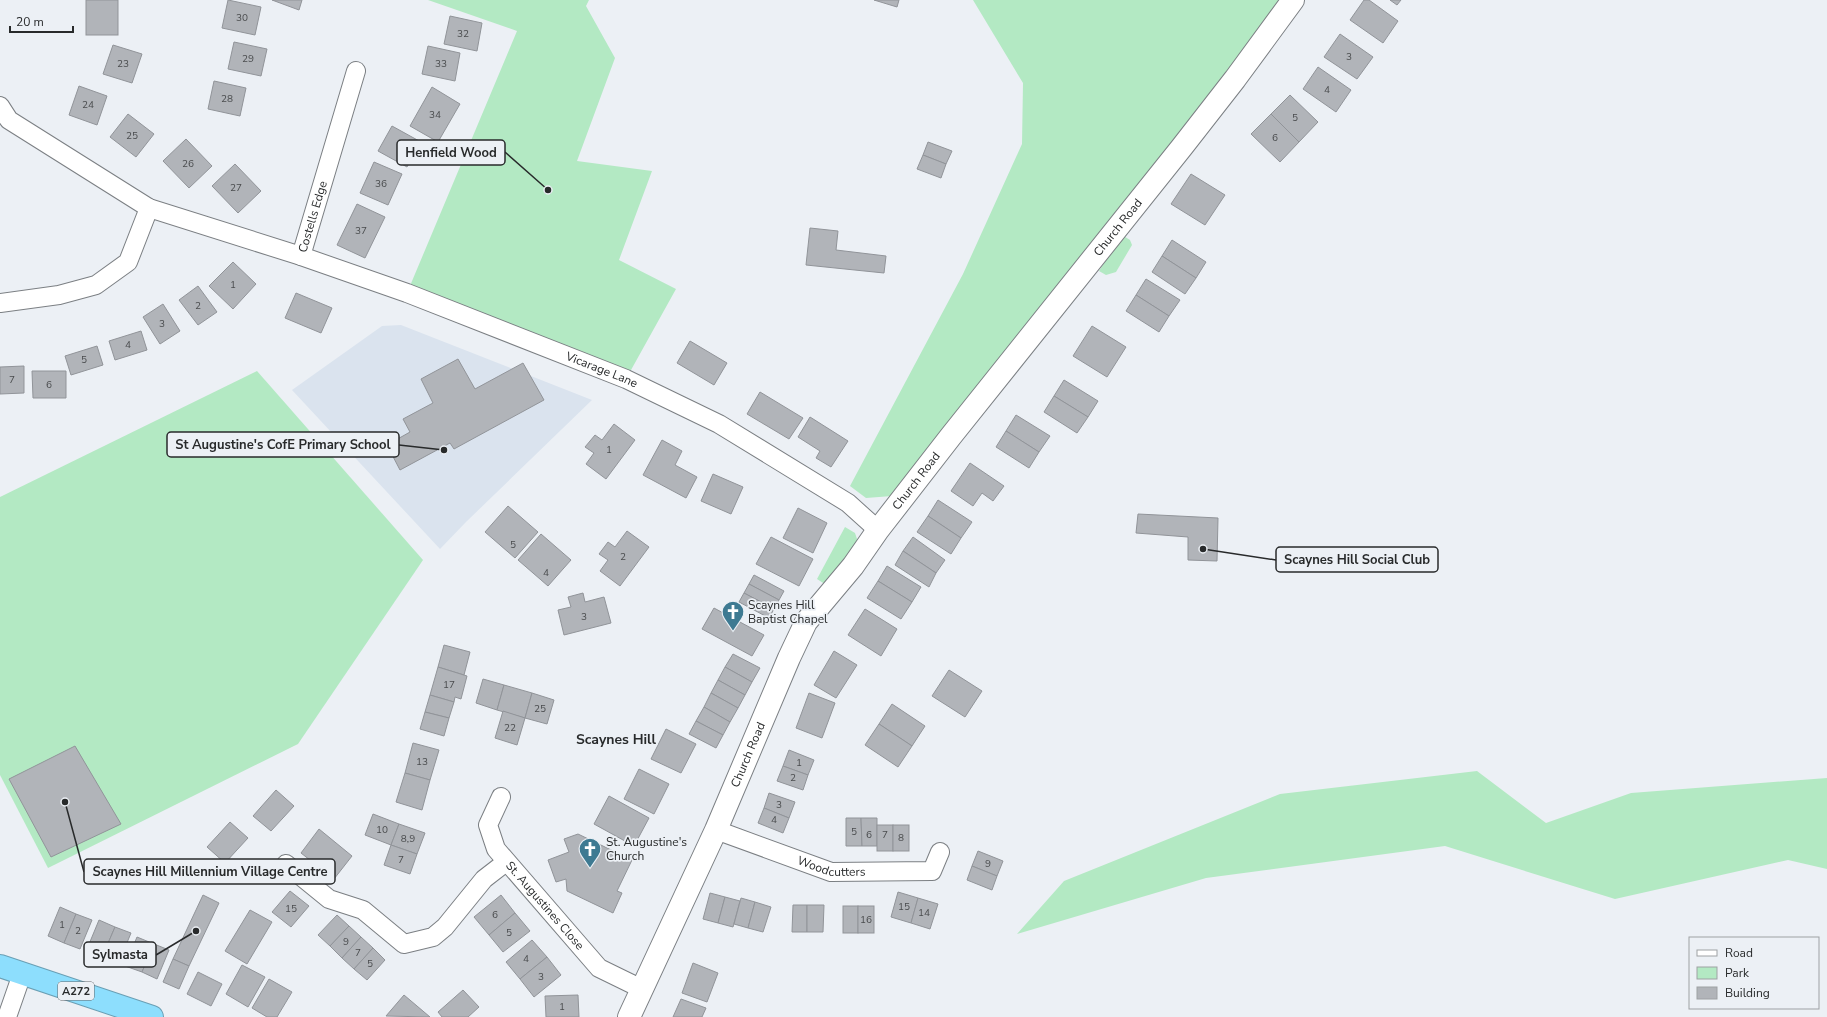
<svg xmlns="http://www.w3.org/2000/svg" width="1827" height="1017" viewBox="0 0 1827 1017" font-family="'Nunito Sans',sans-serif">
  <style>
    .built { fill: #dae3ee }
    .green { fill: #b3e9c3 }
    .building { fill: #b1b4b9; stroke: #919499 }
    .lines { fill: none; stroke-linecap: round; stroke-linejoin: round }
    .street-casing { stroke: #7b7f83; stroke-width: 20 }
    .secondary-casing { stroke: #7b7f83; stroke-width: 24 }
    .highway-casing { stroke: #6a9fb4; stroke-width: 24 }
    .street { stroke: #fff; stroke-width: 18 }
    .secondary { stroke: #fff; stroke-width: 22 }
    .highway { stroke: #8ddefd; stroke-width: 22 }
    .labels { text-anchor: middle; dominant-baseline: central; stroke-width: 3.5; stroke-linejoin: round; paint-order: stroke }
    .number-label { font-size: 10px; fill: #4a4c4e }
    .shield { fill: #ecf0f5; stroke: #636568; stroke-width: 1 }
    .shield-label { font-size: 11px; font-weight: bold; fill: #282a2b }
    .street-label { font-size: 12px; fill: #282a2b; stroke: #ecf0f5 }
    .poi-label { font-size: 12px; fill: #282a2b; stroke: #ecf0f5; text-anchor: start }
    .quarter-label { font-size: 14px; font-weight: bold; fill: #282a2b; stroke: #ecf0f5 }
    .leader { fill: none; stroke: #282a2b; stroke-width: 1.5 }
    .callout-dot { fill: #282a2b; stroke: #ecf0f5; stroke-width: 1.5 }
    .callout { fill: #ecf0f5; stroke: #282a2b; stroke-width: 1.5 }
    .callout-label { font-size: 13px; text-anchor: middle; font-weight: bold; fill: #282a2b }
  </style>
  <rect width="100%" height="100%" fill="#ecf0f5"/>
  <path class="built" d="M 401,325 L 592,400 L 466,522 L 440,549 L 292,390 L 382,326 Z"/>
  <g class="green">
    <path d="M 428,0 L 589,0 L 586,6 L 615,58 L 577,161 L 652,171 L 619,260 L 676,289 L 626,379 L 407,293 L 517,31 Z"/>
    <path d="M 973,0 L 1293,0 L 905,495 L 866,498 L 850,486 L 963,274 L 1022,144 L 1023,83 Z"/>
    <path d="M 1122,235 L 1130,240 L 1132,245 L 1116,272 L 1106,275 L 1099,271 Z"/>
    <path d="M 257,371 L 423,560 L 298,744 L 48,868 L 0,775 L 0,497 Z"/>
    <path d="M 845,527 L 855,533 L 858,542 L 834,590 L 817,579 Z"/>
    <path d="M 1477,771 L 1546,823 L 1631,793 L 1827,778 L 1827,869 L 1788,860 L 1615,899 L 1445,846 L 1206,878 L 1017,934 L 1064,881 L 1280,794 Z"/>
  </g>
  <g class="building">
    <rect x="86" y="0" width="32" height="35"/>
    <path d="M 228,0 L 261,7 L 255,35 L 222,28 Z"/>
    <path d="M 272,0 L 302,0 L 299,10 Z"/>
    <path d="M 874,0 L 899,0 L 897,7 Z"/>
    <path d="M 1364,0 L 1369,0 L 1398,21 L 1383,43 L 1350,20 Z"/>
    <path d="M 1390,0 L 1401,0 L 1397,5 Z"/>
    <path d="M 450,16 L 482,23 L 477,51 L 444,44 Z"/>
    <path d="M 1340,34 L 1373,57 L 1357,79 L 1324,57 Z"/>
    <path d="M 234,42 L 267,49 L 261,76 L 228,69 Z"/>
    <path d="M 113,45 L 142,54 L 132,83 L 103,74 Z"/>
    <path d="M 428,46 L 460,53 L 455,81 L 422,74 Z"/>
    <path d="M 1318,67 L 1351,90 L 1336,112 L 1303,89 Z"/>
    <path d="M 214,81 L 246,88 L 240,116 L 208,109 Z"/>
    <path d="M 79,86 L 107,96 L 97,125 L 69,115 Z"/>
    <path d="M 432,87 L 460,104 L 438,142 L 410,126 Z"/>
    <path d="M 1290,95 L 1318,122 L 1299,142 L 1271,114 Z"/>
    <path d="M 128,114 L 154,134 L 136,157 L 110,137 Z"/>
    <path d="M 1271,114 L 1299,142 L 1280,162 L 1251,134 Z"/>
    <path d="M 392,126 L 421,142 L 407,167 L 378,151 Z"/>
    <path d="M 186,139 L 212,166 L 189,188 L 163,161 Z"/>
    <path d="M 928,142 L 952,151 L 946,164 L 923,155 Z"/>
    <path d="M 923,155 L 946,164 L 941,178 L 917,169 Z"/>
    <path d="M 374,162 L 402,174 L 388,205 L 360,193 Z"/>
    <path d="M 235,164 L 261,191 L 238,213 L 212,186 Z"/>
    <path d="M 1191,174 L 1225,195 L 1205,225 L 1171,204 Z"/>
    <path d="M 357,204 L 385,217 L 365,258 L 337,245 Z"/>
    <path d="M 810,228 L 838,231 L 836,250 L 886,256 L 884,273 L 806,265 Z"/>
    <path d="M 1172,240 L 1206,262 L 1196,278 L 1162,256 Z"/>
    <path d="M 1162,256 L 1196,278 L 1185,294 L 1152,272 Z"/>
    <path d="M 233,262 L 256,284 L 233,309 L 209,286 Z"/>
    <path d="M 1146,279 L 1180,300 L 1169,316 L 1136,295 Z"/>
    <path d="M 198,286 L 217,312 L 198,325 L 179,300 Z"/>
    <path d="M 296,293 L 332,308 L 321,333 L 285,318 Z"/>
    <path d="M 1136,295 L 1169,316 L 1159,332 L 1126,311 Z"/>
    <path d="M 163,304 L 180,331 L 160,344 L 143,317 Z"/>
    <path d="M 1092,326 L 1126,347 L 1107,377 L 1073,356 Z"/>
    <path d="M 141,331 L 147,350 L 115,360 L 109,341 Z"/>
    <path d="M 690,341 L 727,363 L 714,385 L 677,363 Z"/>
    <path d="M 97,346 L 103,365 L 71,375 L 65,356 Z"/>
    <path d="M 458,359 L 475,389 L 523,363 L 544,400 L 454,449 L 450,443 L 400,470 L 387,445 L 410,432 L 403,419 L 433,403 L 421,379 Z"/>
    <path d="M 24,366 L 24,393 L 0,394 L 0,367 Z"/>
    <path d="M 32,371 L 66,371 L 66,398 L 33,398 Z"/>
    <path d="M 1064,380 L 1098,401 L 1088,417 L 1054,396 Z"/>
    <path d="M 760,392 L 803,418 L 789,439 L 747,414 Z"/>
    <path d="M 1054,396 L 1088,417 L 1077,433 L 1044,412 Z"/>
    <path d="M 1016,415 L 1050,436 L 1039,452 L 1006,431 Z"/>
    <path d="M 810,417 L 848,441 L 831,467 L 816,458 L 820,451 L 798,437 Z"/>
    <path d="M 614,424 L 635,440 L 606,479 L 586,464 L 594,453 L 585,447 L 595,435 L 602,440 Z"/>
    <path d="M 1006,431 L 1039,452 L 1029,468 L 996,447 Z"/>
    <path d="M 662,440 L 682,451 L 675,465 L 697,477 L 686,498 L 643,475 Z"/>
    <path d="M 970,463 L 1004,486 L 993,501 L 982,493 L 973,506 L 951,491 Z"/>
    <path d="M 713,474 L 743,487 L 731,514 L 701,501 Z"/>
    <path d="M 938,500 L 972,522 L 961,538 L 928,516 Z"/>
    <path d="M 508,506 L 538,532 L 515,558 L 485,532 Z"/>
    <path d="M 798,508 L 827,523 L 813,553 L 783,538 Z"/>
    <path d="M 1138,514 L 1218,518 L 1217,561 L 1188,560 L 1188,537 L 1136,533 Z"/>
    <path d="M 928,516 L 961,538 L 951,554 L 917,532 Z"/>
    <path d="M 627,531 L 649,547 L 620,586 L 600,571 L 608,560 L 599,554 L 608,542 L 615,547 Z"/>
    <path d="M 541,534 L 571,560 L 548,586 L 518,560 Z"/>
    <path d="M 771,537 L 813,559 L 799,586 L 756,564 Z"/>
    <path d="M 913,537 L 945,560 L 936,573 L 903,551 Z"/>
    <path d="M 903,551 L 936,573 L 929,587 L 895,565 Z"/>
    <path d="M 887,566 L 921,587 L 912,602 L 878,581 Z"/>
    <path d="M 754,575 L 784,591 L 779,600 L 749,584 Z"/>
    <path d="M 878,581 L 912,602 L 901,619 L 867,598 Z"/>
    <path d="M 749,584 L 779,600 L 774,609 L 744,593 Z"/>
    <path d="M 583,593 L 585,602 L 604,597 L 611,623 L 564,635 L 558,610 L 571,607 L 568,597 Z"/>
    <path d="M 744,593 L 774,609 L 769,618 L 739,602 Z"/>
    <path d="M 714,608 L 764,635 L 752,656 L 702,629 Z"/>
    <path d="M 865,609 L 897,629 L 881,656 L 848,635 Z"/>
    <path d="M 444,645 L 470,652 L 464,675 L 438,667 Z"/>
    <path d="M 834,651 L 857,665 L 836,698 L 814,685 Z"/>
    <path d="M 733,654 L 760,668 L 752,682 L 725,667 Z"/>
    <path d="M 438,667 L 467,676 L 461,699 L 455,697 L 454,702 L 430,695 Z"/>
    <path d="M 725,667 L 752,682 L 745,695 L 718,680 Z"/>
    <path d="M 949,670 L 982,691 L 965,717 L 932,696 Z"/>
    <path d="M 483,679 L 504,685 L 497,710 L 476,703 Z"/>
    <path d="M 718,680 L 745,695 L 738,708 L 711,693 Z"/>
    <path d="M 504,685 L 532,693 L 525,718 L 497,710 Z"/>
    <path d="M 532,693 L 554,700 L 547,724 L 525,718 Z"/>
    <path d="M 711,693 L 738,708 L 730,722 L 704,707 Z"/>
    <path d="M 809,693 L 835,703 L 822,738 L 796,728 Z"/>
    <path d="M 430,695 L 454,702 L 449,718 L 425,712 Z"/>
    <path d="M 892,704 L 925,726 L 912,746 L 879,724 Z"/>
    <path d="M 704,707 L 730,722 L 723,735 L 696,721 Z"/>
    <path d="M 503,711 L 525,718 L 517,745 L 495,738 Z"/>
    <path d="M 425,712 L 449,718 L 444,736 L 420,729 Z"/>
    <path d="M 696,721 L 723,735 L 716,748 L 689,734 Z"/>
    <path d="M 879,724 L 912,746 L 898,767 L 865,745 Z"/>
    <path d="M 666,729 L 696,744 L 681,773 L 651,759 Z"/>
    <path d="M 413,743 L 439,750 L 430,780 L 405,773 Z"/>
    <path d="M 75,746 L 121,824 L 51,857 L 9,779 Z"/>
    <path d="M 789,750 L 814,760 L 808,775 L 783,766 Z"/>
    <path d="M 783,766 L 808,775 L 803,790 L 777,781 Z"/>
    <path d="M 639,769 L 669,784 L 654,814 L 624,799 Z"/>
    <path d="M 405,773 L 430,780 L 422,810 L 396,802 Z"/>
    <path d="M 276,790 L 294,806 L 271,831 L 253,816 Z"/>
    <path d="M 769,793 L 795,802 L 789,818 L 764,808 Z"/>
    <path d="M 609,796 L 649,818 L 634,846 L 594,824 Z"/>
    <path d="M 764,808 L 789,818 L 783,833 L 758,823 Z"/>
    <path d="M 373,814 L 399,824 L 391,845 L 365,835 Z"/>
    <path d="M 846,818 L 861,818 L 862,846 L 846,846 Z"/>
    <path d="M 861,818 L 877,818 L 877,846 L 862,846 Z"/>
    <path d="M 230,822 L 248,838 L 225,863 L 207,847 Z"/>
    <path d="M 399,824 L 425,833 L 417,854 L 391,845 Z"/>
    <rect x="877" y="825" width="16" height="26"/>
    <rect x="893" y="825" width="16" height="26"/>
    <path d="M 319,829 L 352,856 L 334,879 L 301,853 Z"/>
    <path d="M 578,834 L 632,860 L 617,891 L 622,893 L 613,913 L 567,891 L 566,879 L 556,882 L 548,860 L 569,852 L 564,839 Z"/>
    <path d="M 391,845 L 417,854 L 410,874 L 384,865 Z"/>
    <path d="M 978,851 L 1003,861 L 997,876 L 972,866 Z"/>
    <path d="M 972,866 L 997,876 L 992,890 L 967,880 Z"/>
    <path d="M 290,891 L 309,906 L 291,927 L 272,912 Z"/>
    <path d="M 898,892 L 918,898 L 911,923 L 891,917 Z"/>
    <path d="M 710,893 L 725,897 L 718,923 L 703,919 Z"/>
    <path d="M 203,895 L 219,903 L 189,966 L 173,959 Z"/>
    <path d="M 501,895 L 515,913 L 489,935 L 474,917 Z"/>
    <path d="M 725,897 L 740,901 L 733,927 L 718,923 Z"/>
    <path d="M 741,898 L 755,902 L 748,928 L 734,924 Z"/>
    <path d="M 918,898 L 938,904 L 930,929 L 911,923 Z"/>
    <path d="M 755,902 L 771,907 L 763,932 L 748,928 Z"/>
    <path d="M 793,905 L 807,905 L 807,932 L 792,932 Z"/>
    <path d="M 807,905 L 824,905 L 823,932 L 807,932 Z"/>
    <rect x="843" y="906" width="15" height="27"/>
    <rect x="858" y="906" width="16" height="27"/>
    <path d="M 60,907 L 76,914 L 64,943 L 48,936 Z"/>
    <path d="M 250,910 L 272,922 L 247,964 L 225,951 Z"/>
    <path d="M 515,913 L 530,931 L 503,952 L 489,935 Z"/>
    <path d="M 76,914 L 92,920 L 80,949 L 64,943 Z"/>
    <path d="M 337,915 L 349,926 L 330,946 L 318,935 Z"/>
    <path d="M 99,920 L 115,927 L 103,955 L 87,949 Z"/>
    <path d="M 349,926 L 361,937 L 342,958 L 330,946 Z"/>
    <path d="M 115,927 L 131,933 L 119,962 L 103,955 Z"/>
    <path d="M 137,937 L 154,944 L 142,972 L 125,966 Z"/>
    <path d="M 361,937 L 373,948 L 354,969 L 342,958 Z"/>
    <path d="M 532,940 L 547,957 L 520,979 L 506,962 Z"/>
    <path d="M 154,944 L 169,950 L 157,979 L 142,972 Z"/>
    <path d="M 373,948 L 385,960 L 367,980 L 354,969 Z"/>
    <path d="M 547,957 L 561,975 L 534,997 L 520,979 Z"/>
    <path d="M 173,959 L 189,966 L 179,989 L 163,982 Z"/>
    <path d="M 693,963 L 718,973 L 707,1002 L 682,993 Z"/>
    <path d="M 242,965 L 265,977 L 248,1007 L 226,994 Z"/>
    <path d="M 198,972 L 222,984 L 211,1006 L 187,994 Z"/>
    <path d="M 269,979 L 292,992 L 277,1017 L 267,1017 L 252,1008 Z"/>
    <path d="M 463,990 L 479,1007 L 468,1017 L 442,1017 L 438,1012 Z"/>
    <path d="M 404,995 L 430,1017 L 386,1016 Z"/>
    <path d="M 578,995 L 579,1017 L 546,1017 L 545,996 Z"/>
    <path d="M 681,999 L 706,1008 L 702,1017 L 673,1017 Z"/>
  </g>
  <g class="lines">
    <g class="street-casing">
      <g id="street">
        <path id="s1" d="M 0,106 L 9,120 L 149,208 L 301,256 L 407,293 L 626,379 L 719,424 L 848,503 L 878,530"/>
        <path id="s2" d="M 301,256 L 356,71"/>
        <path d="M 0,303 L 59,295 L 96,285 L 128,262 L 149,208"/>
        <path id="s3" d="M 501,797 L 488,825 L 496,849 L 599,968 L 642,989"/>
        <path id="s4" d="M 716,830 L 831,872 L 932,871 L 940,852"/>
        <path d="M 286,864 L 329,899 L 363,910 L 404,944 L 433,937 L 445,927 L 484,879 L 506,862"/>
        <path d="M 7,1017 L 22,974"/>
      </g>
    </g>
    <g class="secondary-casing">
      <g id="secondary">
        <path id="s5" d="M 629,1017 L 716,830 L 789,658 L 806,622 L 853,566 L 878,530 L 951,436 L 1182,147 L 1235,79 L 1293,0"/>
      </g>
    </g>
    <g class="highway-casing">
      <path id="highway" d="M 0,966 L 152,1017"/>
    </g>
    <use href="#street" class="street"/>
    <use href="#secondary" class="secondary"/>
    <use href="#highway" class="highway"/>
  </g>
  <defs>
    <g id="church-pin" transform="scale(1.15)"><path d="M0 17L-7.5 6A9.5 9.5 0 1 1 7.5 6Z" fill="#3e7a92" stroke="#ecf0f5"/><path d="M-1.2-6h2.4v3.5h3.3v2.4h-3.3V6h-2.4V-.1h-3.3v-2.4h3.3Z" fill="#fff"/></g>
  </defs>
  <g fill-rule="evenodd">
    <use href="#church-pin" x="733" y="612"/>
    <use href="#church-pin" x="590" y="849"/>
  </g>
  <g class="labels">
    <g class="number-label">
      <text x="242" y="18">30</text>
      <text x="463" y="34">32</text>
      <text x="1349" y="57">3</text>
      <text x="248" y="59">29</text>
      <text x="123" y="64">23</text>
      <text x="441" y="64">33</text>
      <text x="1327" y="90">4</text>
      <text x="227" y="99">28</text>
      <text x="88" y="105">24</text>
      <text x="435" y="115">34</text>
      <text x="1295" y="118">5</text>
      <text x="132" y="136">25</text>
      <text x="1275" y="138">6</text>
      <text x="188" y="164">26</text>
      <text x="381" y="184">36</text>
      <text x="236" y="188">27</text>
      <text x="361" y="231">37</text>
      <text x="233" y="285">1</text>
      <text x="198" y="306">2</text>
      <text x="162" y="324">3</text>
      <text x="128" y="345">4</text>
      <text x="84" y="360">5</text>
      <text x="12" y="380">7</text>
      <text x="49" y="385">6</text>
      <text x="609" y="450">1</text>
      <text x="513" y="545">5</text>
      <text x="623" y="557">2</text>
      <text x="546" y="573">4</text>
      <text x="584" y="617">3</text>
      <text x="449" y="685">17</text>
      <text x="540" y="709">25</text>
      <text x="510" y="728">22</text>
      <text x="422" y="762">13</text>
      <text x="799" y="763">1</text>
      <text x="793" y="778">2</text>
      <text x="779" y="805">3</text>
      <text x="774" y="820">4</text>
      <text x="382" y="830">10</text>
      <text x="854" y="832">5</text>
      <text x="869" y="835">6</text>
      <text x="885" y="835">7</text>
      <text x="901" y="838">8</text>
      <text x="408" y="839">8,9</text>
      <text x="401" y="860">7</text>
      <text x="988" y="864">9</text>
      <text x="904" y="907">15</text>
      <text x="291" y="909">15</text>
      <text x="924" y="913">14</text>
      <text x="495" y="915">6</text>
      <text x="866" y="920">16</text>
      <text x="62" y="925">1</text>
      <text x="78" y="931">2</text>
      <text x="509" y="933">5</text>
      <text x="346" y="942">9</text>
      <text x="358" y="953">7</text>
      <text x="526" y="959">4</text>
      <text x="370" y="964">5</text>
      <text x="541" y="977">3</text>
      <text x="562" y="1007">1</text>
    </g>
    <rect class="shield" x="58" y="982" width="36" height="18" rx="3"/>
    <g class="shield-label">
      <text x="76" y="991">A272</text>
    </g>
    <g class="street-label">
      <text stroke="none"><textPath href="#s2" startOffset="41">Costells Edge</textPath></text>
      <text stroke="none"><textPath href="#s5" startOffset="936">Church Road</textPath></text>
      <text stroke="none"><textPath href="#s1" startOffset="663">Vicarage Lane</textPath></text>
      <text stroke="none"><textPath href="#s5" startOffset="612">Church Road</textPath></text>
      <text stroke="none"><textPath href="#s5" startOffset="288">Church Road</textPath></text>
      <text stroke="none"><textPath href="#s4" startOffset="122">Woodcutters</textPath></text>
      <text stroke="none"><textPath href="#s3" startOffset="131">St. Augustines Close</textPath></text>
    </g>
    <g class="poi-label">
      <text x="748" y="605">Scaynes Hill<tspan x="748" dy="14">Baptist Chapel</tspan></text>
      <text x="606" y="842">St. Augustine's<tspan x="606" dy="14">Church</tspan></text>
    </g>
    <g class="quarter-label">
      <text x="616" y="739">Scaynes Hill</text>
    </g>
  </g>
  <path class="leader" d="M548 190L505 152M444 450L399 445M1203 549L1276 560M65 802L84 872M196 931L156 955"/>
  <g class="callout-dot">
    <circle cx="548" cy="190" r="4"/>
    <circle cx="444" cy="450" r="4"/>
    <circle cx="1203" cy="549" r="4"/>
    <circle cx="65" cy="802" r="4"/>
    <circle cx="196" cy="931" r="4"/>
  </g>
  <g class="callout">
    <rect x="397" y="140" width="108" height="25" rx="4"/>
    <rect x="167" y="432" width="232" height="25" rx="4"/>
    <rect x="1276" y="547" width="162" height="25" rx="4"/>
    <rect x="84" y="859" width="251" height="25" rx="4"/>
    <rect x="84" y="942" width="72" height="25" rx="4"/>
  </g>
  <g class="callout-label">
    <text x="451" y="157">Henfield Wood</text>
    <text x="283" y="449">St Augustine's CofE Primary School</text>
    <text x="1357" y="564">Scaynes Hill Social Club</text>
    <text x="210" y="876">Scaynes Hill Millennium Village Centre</text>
    <text x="120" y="959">Sylmasta</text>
  </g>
  <rect x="1689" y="937" width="130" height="72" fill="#ecf0f5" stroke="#9ea1a4"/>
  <rect x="1697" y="950" width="20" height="6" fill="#ffffff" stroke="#9ea1a4"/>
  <text x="1725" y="957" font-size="12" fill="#282a2b">Road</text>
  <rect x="1697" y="967" width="20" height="12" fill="#b3e9c3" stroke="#9ea1a4"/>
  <text x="1725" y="977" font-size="12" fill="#282a2b">Park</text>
  <rect x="1697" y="987" width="20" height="12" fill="#b1b4b9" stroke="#9ea1a4"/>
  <text x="1725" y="997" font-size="12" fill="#282a2b">Building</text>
  <path d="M10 26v6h63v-6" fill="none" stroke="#282a2b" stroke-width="2"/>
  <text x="16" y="26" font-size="12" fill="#282a2b" stroke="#ecf0f5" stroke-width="3" paint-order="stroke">20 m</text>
</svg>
